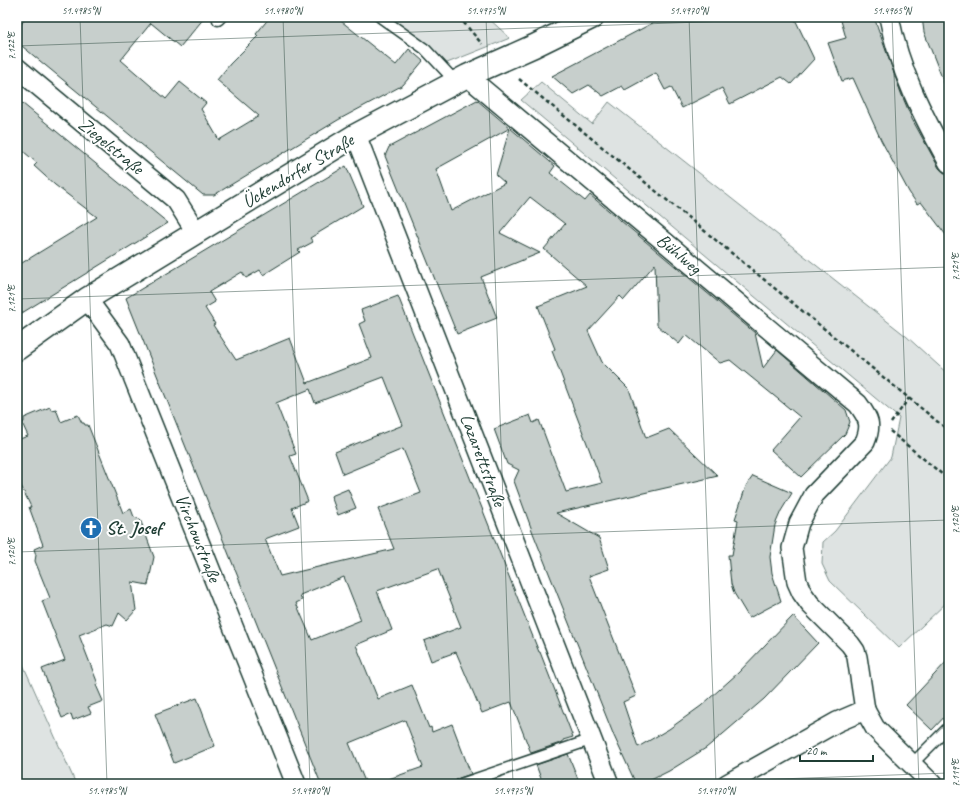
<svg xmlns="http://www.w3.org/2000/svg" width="966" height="801" viewBox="0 0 966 801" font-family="Caveat,sans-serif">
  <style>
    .green { fill: #dee3e2; stroke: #7e908b }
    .building { fill: #c7cfcc; stroke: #1f3d34; fill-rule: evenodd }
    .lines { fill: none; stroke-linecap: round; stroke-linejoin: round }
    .lane-casing { stroke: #1f3d34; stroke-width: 13 }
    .street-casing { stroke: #1f3d34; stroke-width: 22 }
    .secondary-casing { stroke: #1f3d34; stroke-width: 25 }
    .path { stroke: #1f3d34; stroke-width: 2.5; stroke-dasharray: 4 3; stroke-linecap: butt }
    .lane { stroke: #fff; stroke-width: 10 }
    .street { stroke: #fff; stroke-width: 19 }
    .secondary { stroke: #fff; stroke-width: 22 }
    .ticks { fill: none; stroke: #1f3d34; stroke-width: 1; stroke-opacity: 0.45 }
    .labels { text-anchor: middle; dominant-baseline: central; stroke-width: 4; stroke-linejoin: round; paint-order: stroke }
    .street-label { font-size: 19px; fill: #1f3d34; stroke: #fff }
    .poi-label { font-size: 19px; font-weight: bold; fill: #1f3d34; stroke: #fff; text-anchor: start }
    .neatline { fill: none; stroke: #1f3d34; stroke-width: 1.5 }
    .ticks-label { font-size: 10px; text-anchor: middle; fill: #1f3d34 }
  </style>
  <rect width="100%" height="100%" fill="#fff"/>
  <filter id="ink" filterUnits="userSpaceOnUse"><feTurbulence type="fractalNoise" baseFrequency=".025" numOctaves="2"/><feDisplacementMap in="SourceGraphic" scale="8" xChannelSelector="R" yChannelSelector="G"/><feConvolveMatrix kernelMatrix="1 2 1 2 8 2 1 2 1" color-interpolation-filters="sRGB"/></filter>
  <g filter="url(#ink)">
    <g class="green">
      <path d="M 377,17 L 487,17 L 510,38 L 437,67 Z"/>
      <path d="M 541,82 L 592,124 L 609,102 L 906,336 L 949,375 L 949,600 L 899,648 L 830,581 L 822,564 L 823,542 L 835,531 L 891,457 L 899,418 L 521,100 Z"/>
      <path d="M 17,651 L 76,784 L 17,784 Z"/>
    </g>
    <g class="building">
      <path d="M 27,17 L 205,17 L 180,47 L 151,23 L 121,60 L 166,99 L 180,82 L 206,103 L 201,109 L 219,140 L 259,116 L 217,80 L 230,64 L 258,36 L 256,34 L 270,17 L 336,17 L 396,65 L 409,49 L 423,61 L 403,85 L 338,120 L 214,195 L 203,195 L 17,42 L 17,29 Z"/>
      <path d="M 664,17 L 794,17 L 814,59 L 791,84 L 782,77 L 730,104 L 722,88 L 682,108 L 671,87 L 665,90 L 656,73 L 625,90 L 622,86 L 603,96 L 589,85 L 573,94 L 552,76 Z"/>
      <path d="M 840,17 L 874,17 L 901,93 L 912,119 L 939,168 L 949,177 L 949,239 L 921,202 L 917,204 L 909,192 L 881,140 L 853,78 L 842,81 L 828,43 L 846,38 Z"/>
      <path d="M 922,17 L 949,17 L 949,92 L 948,93 L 924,32 Z"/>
      <path d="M 17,99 L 168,223 L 17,316 L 17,266 L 97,217 L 55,185 L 34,166 L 37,163 L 17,146 Z"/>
      <path d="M 477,100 L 510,128 L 436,169 L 451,211 L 505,183 L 496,175 L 510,128 L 555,166 L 550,173 L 585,201 L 590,195 L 755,333 L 763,368 L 777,350 L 846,410 L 850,422 L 845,434 L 801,477 L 771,450 L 800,417 L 730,360 L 720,363 L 686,335 L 679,344 L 657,325 L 655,264 L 624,300 L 620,296 L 588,331 L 602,362 L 629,389 L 646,438 L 669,429 L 718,476 L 556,513 L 599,538 L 609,569 L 589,576 L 636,696 L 623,702 L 638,747 L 669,729 L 701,706 L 738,673 L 793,616 L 818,643 L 764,699 L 723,734 L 706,748 L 669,771 L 643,784 L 636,784 L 614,736 L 533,533 L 514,481 L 519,470 L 507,464 L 494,429 L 530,415 L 533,423 L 539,420 L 566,492 L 602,483 L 552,351 L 555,349 L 538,306 L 587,286 L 544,249 L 565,224 L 530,197 L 500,233 L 540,253 L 481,277 L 497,318 L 457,334 L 385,156 L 389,147 Z"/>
      <path d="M 346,166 L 363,206 L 310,238 L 313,242 L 298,250 L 300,252 L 263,275 L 260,270 L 246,278 L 242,272 L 209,292 L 215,302 L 205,308 L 215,324 L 213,325 L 236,360 L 290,338 L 307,383 L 372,358 L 359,324 L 365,321 L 361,310 L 398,296 L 533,637 L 539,652 L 540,652 L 573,737 L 563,740 L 563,742 L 531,753 L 511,702 L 482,713 L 456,652 L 431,661 L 424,641 L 461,627 L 438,569 L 377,591 L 392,630 L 356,645 L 378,699 L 412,685 L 429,728 L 431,727 L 432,732 L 452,724 L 471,774 L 459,778 L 456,780 L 455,784 L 383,784 L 383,781 L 423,767 L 405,720 L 349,743 L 366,784 L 321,784 L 126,298 ZM 384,377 L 403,425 L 335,452 L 343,474 L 403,449 L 421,493 L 378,509 L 394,549 L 280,576 L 265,539 L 299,526 L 292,508 L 308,501 L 290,456 L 296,454 L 276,403 L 310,389 L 315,403 ZM 344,577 L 361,620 L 312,640 L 296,603 L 302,600 L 300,595 Z"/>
      <path d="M 50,407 L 51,410 L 56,409 L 61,422 L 78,415 L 82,423 L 84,423 L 85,425 L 88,425 L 123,513 L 131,509 L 134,517 L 140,519 L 154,557 L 148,585 L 132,582 L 136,610 L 127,620 L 119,613 L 113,626 L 107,624 L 79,635 L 98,684 L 96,685 L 103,701 L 88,707 L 91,713 L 73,720 L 71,714 L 62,718 L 42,669 L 65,660 L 42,601 L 50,598 L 35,561 L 36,555 L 34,549 L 43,545 L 29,507 L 31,507 L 17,477 L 17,440 L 28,436 L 22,423 L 24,422 L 24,418 Z"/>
      <path d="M 753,476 L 792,493 L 781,511 L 775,525 L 770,557 L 772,573 L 781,601 L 749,618 L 734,593 L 731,584 L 728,555 L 732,555 L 738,520 L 735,519 L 746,486 Z"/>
      <path d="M 348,489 L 356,508 L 338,515 L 331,496 Z"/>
      <path d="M 949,659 L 949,712 L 932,730 L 906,705 Z"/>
      <path d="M 197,698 L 215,746 L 174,763 L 155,714 Z"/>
      <path d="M 568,754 L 580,784 L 543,784 L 536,765 Z"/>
    </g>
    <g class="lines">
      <g class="lane-casing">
        <g id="lane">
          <path d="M 380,17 L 425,49 L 456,82"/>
          <path d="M 218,20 L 221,17"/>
          <path d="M 912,764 L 949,727"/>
          <path d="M 461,784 L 593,739"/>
        </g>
      </g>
      <g class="street-casing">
        <g id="street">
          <path d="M 889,17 C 899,70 923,116 949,163"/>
          <path d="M 17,68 L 176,200 L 196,232"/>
          <path d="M 467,76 L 858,404 C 869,419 872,425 865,442 L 814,495 L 799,523 L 792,548 L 797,582 L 802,593 L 810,604 L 850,644 L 855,651 L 857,657 L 865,710"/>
          <path d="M 356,135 L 609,784"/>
          <path d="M 87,299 L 120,344 L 296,784"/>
          <path d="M 727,784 L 837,722 L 865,710 L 875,728 L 932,784"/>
        </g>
      </g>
      <g class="secondary-casing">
        <path id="secondary" d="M 17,349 L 87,299 L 356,135 L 467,76 L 534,46 L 593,17"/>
      </g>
      <g class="path">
        <path d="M 459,17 L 482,44"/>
        <path d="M 519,79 L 949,431"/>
        <path d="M 891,423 L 909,398"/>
        <path d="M 890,431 L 949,480"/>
      </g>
      <use href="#lane" class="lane"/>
      <use href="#street" class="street"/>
      <use href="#secondary" class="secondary"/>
    </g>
  </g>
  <path class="ticks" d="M 80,17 L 107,784M 283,17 L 310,784M 486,17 L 513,784M 689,17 L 716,784M 892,17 L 919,784M 17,46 L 843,17M 17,299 L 949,267M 17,552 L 949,520M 637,784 L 949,773"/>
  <defs>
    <g id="church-disc" transform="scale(1.15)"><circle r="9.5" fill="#1f6fb2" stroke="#fff"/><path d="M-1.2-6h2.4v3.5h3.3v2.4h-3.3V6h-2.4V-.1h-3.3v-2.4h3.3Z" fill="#fff"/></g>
  </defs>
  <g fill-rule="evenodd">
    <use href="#church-disc" x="91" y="528"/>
  </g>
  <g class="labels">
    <g class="street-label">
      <text transform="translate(111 146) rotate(39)">Ziegelstraße</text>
      <text transform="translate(298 171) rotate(-31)">Ückendorfer Straße</text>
      <text transform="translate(679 254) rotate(40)">Bühlweg</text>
      <text transform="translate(483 460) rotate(69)">Lazarettstraße</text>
      <text transform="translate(198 538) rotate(68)">Virchowstraße</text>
    </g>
    <g class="poi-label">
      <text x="106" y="528">St. Josef</text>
    </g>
  </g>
  <rect width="966" height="801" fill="none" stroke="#fff" stroke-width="44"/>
  <path d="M800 755v6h73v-6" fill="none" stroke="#1f3d34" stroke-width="2"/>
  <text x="806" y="755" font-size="12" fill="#1f3d34" stroke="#ffffff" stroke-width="3" paint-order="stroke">20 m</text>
  <rect x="22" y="22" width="922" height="757" class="neatline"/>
  <g class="ticks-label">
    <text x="81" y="14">51.4985°N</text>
    <text x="283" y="14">51.4980°N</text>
    <text x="486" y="14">51.4975°N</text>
    <text x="689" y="14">51.4970°N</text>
    <text x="892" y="14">51.4965°N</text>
    <text transform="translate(11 46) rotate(-90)" y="4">7.122°E</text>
    <text transform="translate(955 267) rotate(-90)" y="4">7.121°E</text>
    <text transform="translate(11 299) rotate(-90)" y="4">7.121°E</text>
    <text transform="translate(955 520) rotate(-90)" y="4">7.120°E</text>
    <text transform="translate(11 552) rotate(-90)" y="4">7.120°E</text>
    <text transform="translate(955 773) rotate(-90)" y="4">7.119°E</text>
    <text x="107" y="794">51.4985°N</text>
    <text x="310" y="794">51.4980°N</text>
    <text x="513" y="794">51.4975°N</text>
    <text x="716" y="794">51.4970°N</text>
  </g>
</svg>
